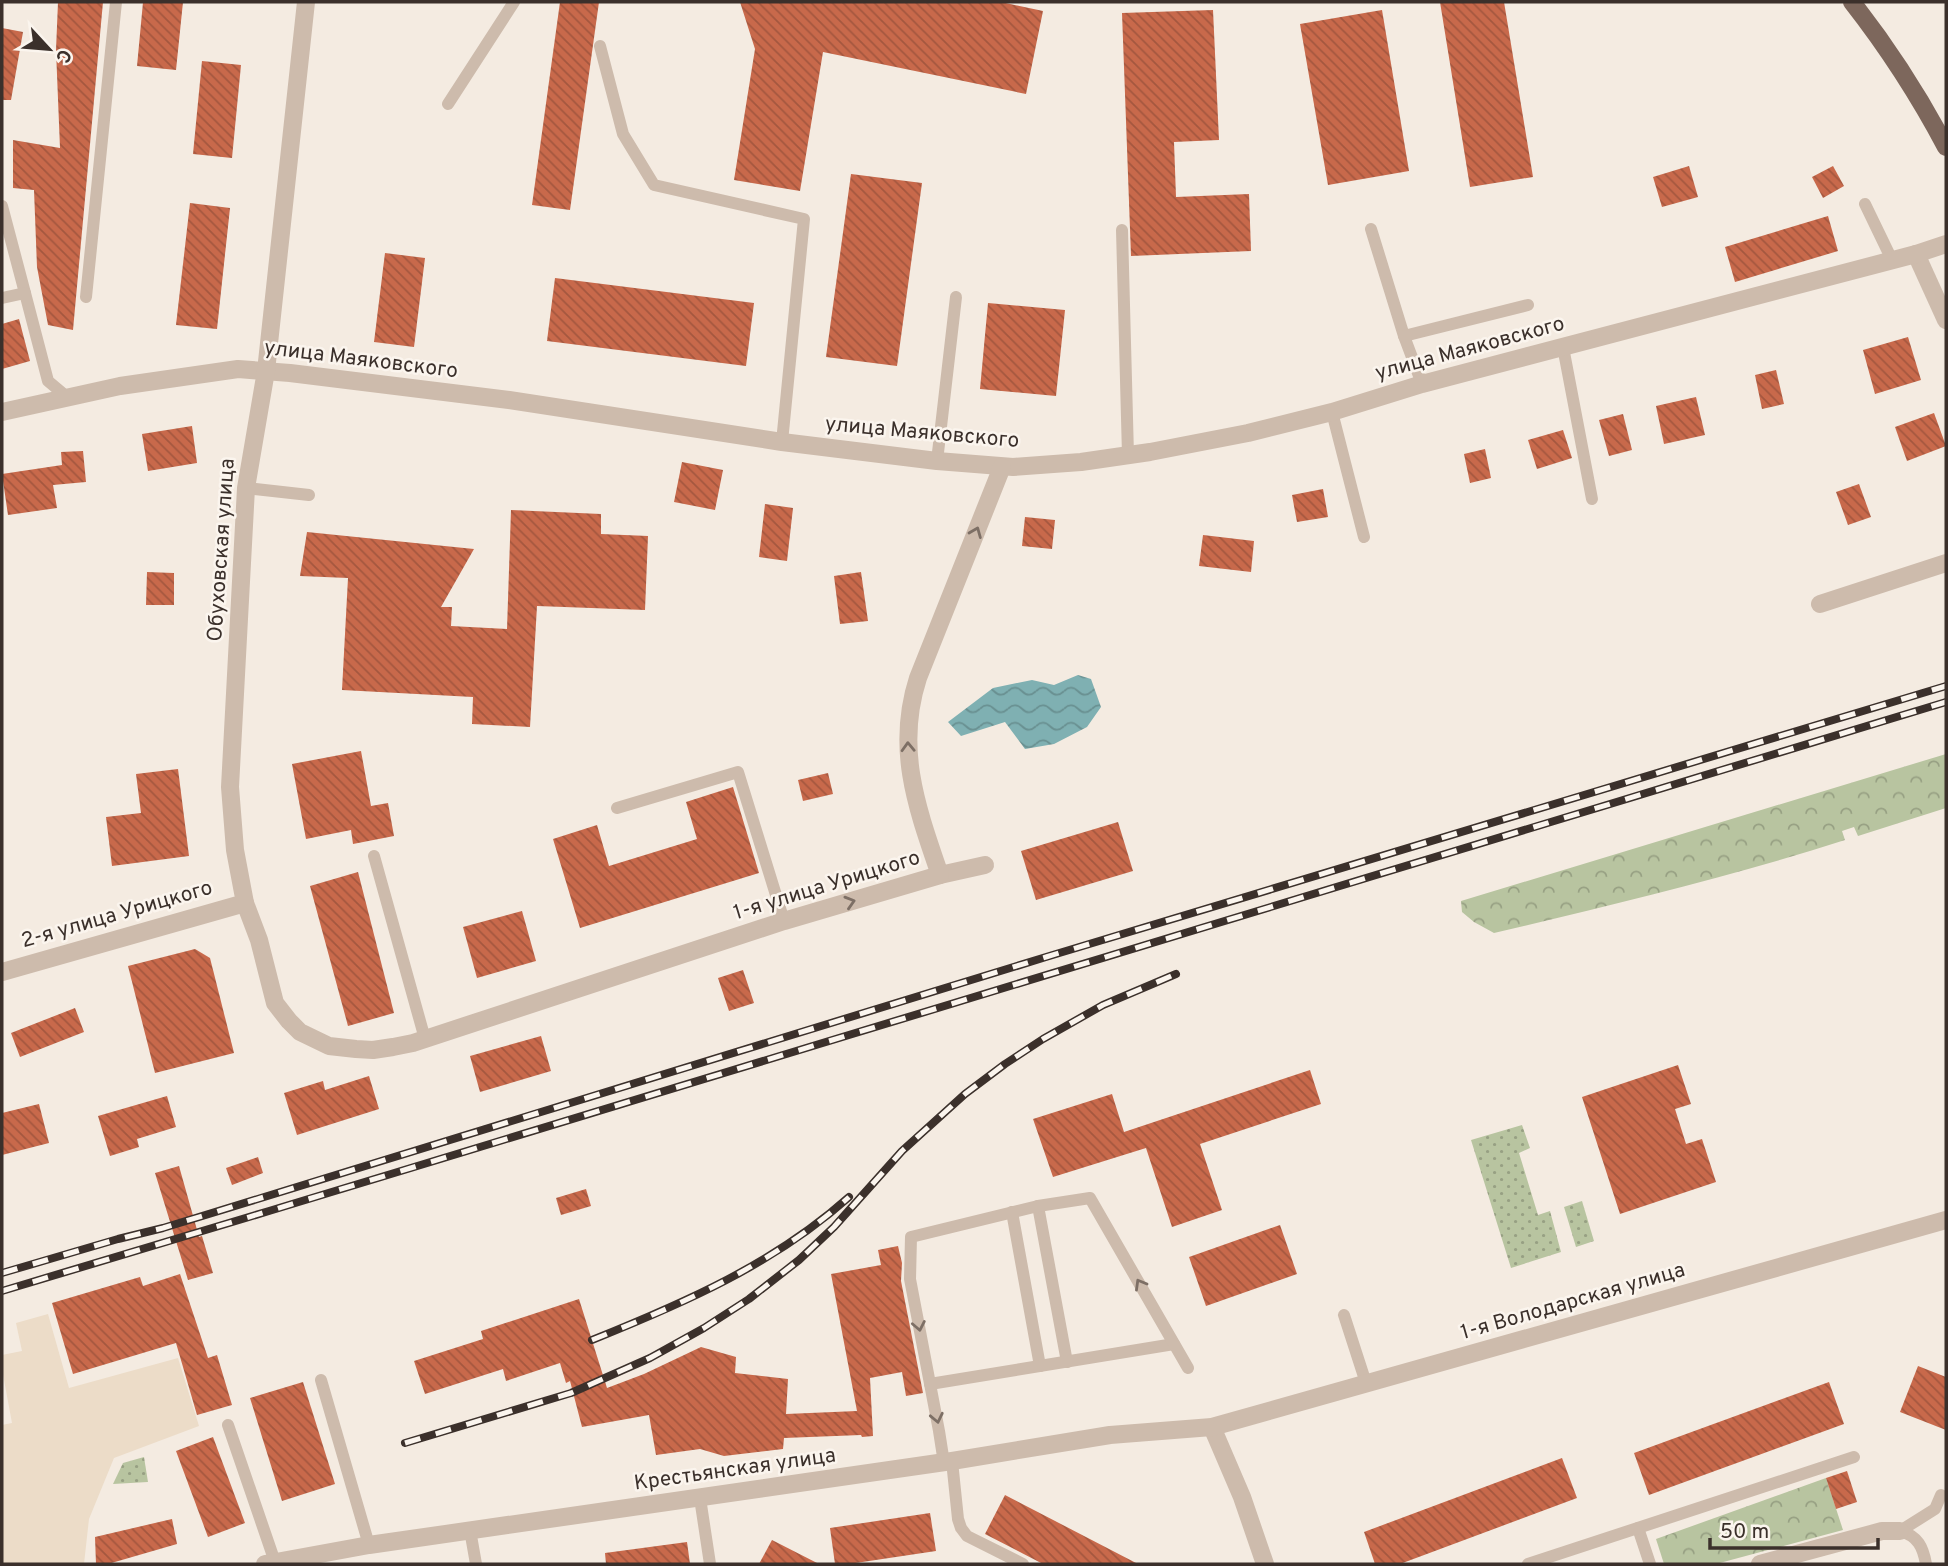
<svg xmlns="http://www.w3.org/2000/svg" width="1948" height="1566" viewBox="0 0 1948 1566" font-family="Overpass,sans-serif">
  <style>
    .grass { fill: url(#grass-dots) }
    .forest { fill: url(#forest-crowns) }
    .plaza { fill: #ecdcc8 }
    .water { fill: url(#water-waves) }
    .building { fill: url(#building-back-hatch) }
    .lines { fill: none; stroke-linecap: round; stroke-linejoin: round }
    .service { stroke: #cdbbac; stroke-width: 12 }
    .minor { stroke: #cdbbac; stroke-width: 18 }
    .tertiary { stroke: #cdbbac; stroke-width: 18 }
    .primary { stroke: #7d675c; stroke-width: 18 }
    .rail-casing { stroke: #3b302b; stroke-width: 8 }
    .rail { stroke: #fbf5ee; stroke-width: 5; stroke-dasharray: 16; stroke-linecap: butt }
    .oneway { stroke: #7d6f65 }
    .labels { text-anchor: middle; dominant-baseline: central; stroke-width: 5; stroke-linejoin: round; paint-order: stroke }
    .street-label { font-size: 21px; fill: #3b302b; stroke: #fbf5ee }
  </style>
  <defs>
    <pattern id="grass-dots" width="8" height="8" patternUnits="userSpaceOnUse" patternTransform="scale(1.75)"><rect width="8" height="8" fill="#b8c4a0"/><path d="M2 2h.1M6 6h.1" fill="none" stroke="#97a083" stroke-width="1.8" stroke-linecap="round"/></pattern>
    <pattern id="forest-crowns" width="20" height="18" patternUnits="userSpaceOnUse" patternTransform="scale(1.75)"><rect width="20" height="18" fill="#b8c4a0"/><path d="M2 6a3 3 0 1 1 6 0M12 15a3 3 0 1 1 6 0" fill="none" stroke="#97a083"/></pattern>
    <pattern id="water-waves" width="16" height="10" patternUnits="userSpaceOnUse" patternTransform="scale(1.75)"><rect width="16" height="10" fill="#7fb0b2"/><path d="M0 5q4-4 8 0t8 0" fill="none" stroke="#699091"/></pattern>
    <pattern id="building-back-hatch" width="6" height="6" patternUnits="userSpaceOnUse" patternTransform="scale(1.75)"><rect width="6" height="6" fill="#c8694b"/><path d="M-1 5l2 2M0 0l6 6M5-1l2 2" fill="none" stroke="#a4573f"/></pattern>
  </defs>
  <rect width="100%" height="100%" fill="#f4ebe1"/>
  <g class="grass">
    <path d="M 1522,1125 L 1530,1148 L 1519,1153 L 1538,1215 L 1550,1211 L 1561,1252 L 1511,1268 L 1471,1140 Z"/>
    <path d="M 1582,1201 L 1594,1241 L 1576,1247 L 1564,1207 Z"/>
    <path d="M 144,1457 L 148,1482 L 113,1484 L 123,1463 Z"/>
  </g>
  <g class="forest">
    <path d="M 1946,754 L 1946,808 L 1858,836 L 1854,827 L 1842,831 L 1845,840 C 1730,877 1612,905 1494,933 L 1474,922 L 1462,912 L 1461,901 Z"/>
    <path d="M 1826,1478 L 1843,1530 L 1716,1564 L 1664,1564 L 1656,1539 Z"/>
  </g>
  <path class="plaza" d="M 48,1314 L 69,1388 L 178,1358 L 199,1426 L 114,1458 L 89,1519 L 84,1564 L 2,1564 L 2,1425 L 12,1423 L 2,1369 L 2,1355 L 22,1351 L 16,1323 Z"/>
  <path class="water" d="M 1078,675 L 1091,679 L 1101,707 L 1087,727 L 1054,744 L 1025,749 L 1005,722 L 961,736 L 948,722 L 993,688 L 1032,680 L 1054,685 Z"/>
  <g class="building">
    <path d="M 58,2 L 103,2 L 73,330 L 48,325 L 37,267 L 34,190 L 13,188 L 13,140 L 60,148 L 56,50 Z"/>
    <path d="M 143,2 L 183,2 L 176,70 L 137,66 Z"/>
    <path d="M 560,2 L 599,2 L 570,210 L 532,205 Z"/>
    <path d="M 740,2 L 1001,2 L 1043,11 L 1026,94 L 823,52 L 800,191 L 734,180 L 755,49 Z"/>
    <path d="M 1440,2 L 1504,2 L 1533,177 L 1470,187 Z"/>
    <path d="M 1213,10 L 1219,140 L 1174,142 L 1176,197 L 1249,194 L 1251,251 L 1131,256 L 1122,13 Z"/>
    <path d="M 1382,10 L 1409,171 L 1328,185 L 1300,24 Z"/>
    <path d="M 2,28 L 23,32 L 11,100 L 2,100 Z"/>
    <path d="M 202,61 L 241,65 L 232,158 L 193,154 Z"/>
    <path d="M 1689,166 L 1698,197 L 1662,207 L 1653,177 Z"/>
    <path d="M 1833,166 L 1844,186 L 1823,198 L 1812,177 Z"/>
    <path d="M 851,174 L 922,183 L 897,366 L 826,357 Z"/>
    <path d="M 190,203 L 230,208 L 217,329 L 176,325 Z"/>
    <path d="M 1828,216 L 1838,251 L 1735,282 L 1725,247 Z"/>
    <path d="M 385,253 L 425,258 L 414,347 L 374,342 Z"/>
    <path d="M 555,278 L 754,303 L 746,366 L 547,341 Z"/>
    <path d="M 988,303 L 1065,310 L 1056,396 L 980,389 Z"/>
    <path d="M 19,319 L 30,361 L 2,369 L 2,324 Z"/>
    <path d="M 1908,337 L 1921,380 L 1875,394 L 1863,350 Z"/>
    <path d="M 1776,370 L 1784,404 L 1762,409 L 1755,375 Z"/>
    <path d="M 1696,397 L 1705,435 L 1664,444 L 1656,406 Z"/>
    <path d="M 1934,413 L 1946,446 L 1907,461 L 1895,427 Z"/>
    <path d="M 1623,414 L 1632,450 L 1609,456 L 1599,420 Z"/>
    <path d="M 192,426 L 197,463 L 148,471 L 142,434 Z"/>
    <path d="M 1563,430 L 1572,458 L 1537,469 L 1528,440 Z"/>
    <path d="M 1485,449 L 1491,478 L 1470,483 L 1464,454 Z"/>
    <path d="M 83,451 L 86,482 L 53,485 L 57,508 L 8,515 L 2,474 L 62,465 L 61,452 Z"/>
    <path d="M 682,462 L 723,470 L 715,510 L 674,502 Z"/>
    <path d="M 1859,484 L 1871,517 L 1848,525 L 1836,492 Z"/>
    <path d="M 1323,489 L 1328,517 L 1297,522 L 1292,495 Z"/>
    <path d="M 765,504 L 793,508 L 787,561 L 759,557 Z"/>
    <path d="M 511,510 L 601,514 L 601,534 L 648,536 L 645,610 L 537,606 L 530,727 L 472,724 L 473,697 L 342,690 L 348,578 L 300,576 L 307,532 L 474,549 L 441,607 L 452,607 L 451,626 L 507,629 Z"/>
    <path d="M 1025,517 L 1055,520 L 1052,549 L 1022,546 Z"/>
    <path d="M 1203,535 L 1254,541 L 1251,572 L 1199,566 Z"/>
    <path d="M 147,572 L 174,573 L 174,605 L 146,605 Z"/>
    <path d="M 861,572 L 868,621 L 840,624 L 834,576 Z"/>
    <path d="M 361,751 L 371,806 L 388,803 L 394,836 L 353,844 L 351,830 L 306,839 L 292,764 Z"/>
    <path d="M 178,769 L 189,856 L 112,866 L 106,817 L 141,813 L 136,774 Z"/>
    <path d="M 828,773 L 833,794 L 803,801 L 798,780 Z"/>
    <path d="M 733,787 L 759,873 L 580,928 L 553,839 L 597,825 L 609,866 L 697,839 L 686,802 Z"/>
    <path d="M 1118,822 L 1133,871 L 1036,900 L 1021,851 Z"/>
    <path d="M 358,872 L 394,1013 L 348,1026 L 310,886 Z"/>
    <path d="M 522,911 L 536,961 L 477,978 L 463,927 Z"/>
    <path d="M 195,949 L 210,958 L 234,1053 L 155,1073 L 128,966 Z"/>
    <path d="M 743,970 L 754,1003 L 729,1011 L 718,978 Z"/>
    <path d="M 75,1008 L 84,1032 L 20,1057 L 11,1033 Z"/>
    <path d="M 541,1036 L 551,1071 L 480,1092 L 470,1056 Z"/>
    <path d="M 1678,1065 L 1691,1104 L 1675,1109 L 1686,1144 L 1702,1139 L 1716,1182 L 1620,1214 L 1582,1097 Z"/>
    <path d="M 1310,1070 L 1321,1104 L 1200,1144 L 1222,1210 L 1172,1227 L 1146,1148 L 1053,1177 L 1033,1119 L 1112,1094 L 1124,1132 Z"/>
    <path d="M 369,1076 L 379,1109 L 297,1135 L 284,1093 L 323,1081 L 325,1090 Z"/>
    <path d="M 167,1096 L 176,1127 L 137,1139 L 139,1147 L 110,1156 L 98,1116 Z"/>
    <path d="M 39,1104 L 49,1143 L 2,1155 L 2,1113 Z"/>
    <path d="M 258,1157 L 263,1173 L 232,1185 L 226,1168 Z"/>
    <path d="M 179,1166 L 199,1237 L 202,1236 L 213,1273 L 188,1280 L 155,1173 Z"/>
    <path d="M 586,1189 L 591,1206 L 561,1215 L 556,1198 Z"/>
    <path d="M 1280,1225 L 1297,1274 L 1206,1306 L 1189,1257 Z"/>
    <path d="M 898,1246 L 902,1263 L 901,1281 L 923,1393 L 906,1396 L 902,1372 L 870,1378 L 873,1436 L 862,1437 L 861,1435 L 784,1438 L 783,1449 L 724,1456 L 700,1449 L 656,1455 L 649,1415 L 582,1427 L 570,1381 L 566,1383 L 560,1363 L 506,1381 L 503,1369 L 425,1394 L 414,1361 L 483,1339 L 481,1331 L 579,1299 L 607,1388 L 644,1374 L 701,1347 L 736,1357 L 735,1373 L 788,1379 L 786,1414 L 857,1411 L 831,1274 L 881,1265 L 878,1250 Z"/>
    <path d="M 180,1274 L 208,1358 L 217,1355 L 232,1405 L 197,1415 L 176,1343 L 73,1374 L 52,1303 L 140,1277 L 143,1286 Z"/>
    <path d="M 1918,1366 L 1946,1377 L 1946,1430 L 1900,1412 Z"/>
    <path d="M 303,1382 L 335,1484 L 282,1501 L 250,1398 Z"/>
    <path d="M 1829,1382 L 1844,1424 L 1649,1495 L 1634,1453 Z"/>
    <path d="M 213,1437 L 245,1523 L 208,1537 L 176,1451 Z"/>
    <path d="M 1562,1458 L 1577,1498 L 1400,1564 L 1375,1564 L 1364,1532 Z"/>
    <path d="M 1847,1471 L 1857,1502 L 1836,1509 L 1826,1478 Z"/>
    <path d="M 1005,1495 L 1138,1564 L 1043,1564 L 985,1534 Z"/>
    <path d="M 930,1513 L 936,1551 L 849,1564 L 835,1564 L 830,1528 Z"/>
    <path d="M 172,1519 L 177,1544 L 108,1564 L 96,1564 L 95,1537 Z"/>
    <path d="M 772,1540 L 819,1564 L 759,1564 Z"/>
    <path d="M 687,1542 L 690,1564 L 606,1564 L 605,1553 Z"/>
  </g>
  <g class="lines">
    <g class="service">
      <path d="M 600,46 L 623,134 L 654,185 L 804,219 L 782,442"/>
      <path d="M 448,104 L 514,2"/>
      <path d="M 1865,204 L 1892,260"/>
      <path d="M 2,206 L 25,293"/>
      <path d="M 1371,229 L 1404,336 L 1422,384"/>
      <path d="M 1122,230 L 1128,455"/>
      <path d="M 86,297 L 116,2"/>
      <path d="M 2,298 L 25,293 L 48,381 L 67,397"/>
      <path d="M 1404,336 L 1528,305"/>
      <path d="M 1563,347 L 1592,499"/>
      <path d="M 1332,412 L 1364,537"/>
      <path d="M 937,461 L 956,297"/>
      <path d="M 246,488 L 309,495"/>
      <path d="M 617,808 L 738,772 L 784,921"/>
      <path d="M 374,856 L 425,1039"/>
      <path d="M 1038,1206 L 1067,1362"/>
      <path d="M 1012,1212 L 1040,1366"/>
      <path d="M 1344,1315 L 1366,1383"/>
      <path d="M 321,1380 L 369,1545"/>
      <path d="M 930,1384 L 1174,1344"/>
      <path d="M 228,1425 L 275,1562"/>
      <path d="M 952,1461 L 958,1519 L 961,1528 L 967,1536 L 1023,1564"/>
      <path d="M 944,1463 L 939,1431 L 910,1279 L 911,1237 L 1038,1206 L 1090,1198 L 1188,1368"/>
      <path d="M 700,1498 L 710,1564"/>
      <path d="M 1638,1528 L 1650,1564"/>
      <path d="M 470,1530 L 476,1564"/>
      <path d="M 1900,1531 L 1935,1509 L 1941,1495"/>
      <path d="M 1900,1531 C 1918,1536 1923,1547 1926,1564"/>
      <path d="M 1528,1564 L 1854,1457"/>
    </g>
    <g class="minor">
      <path d="M 1916,254 L 1946,320"/>
      <path d="M 2,412 L 120,386 L 238,369 L 290,373 L 509,400 L 782,442 L 937,461 L 1013,467 L 1081,462 L 1150,452 L 1248,433 L 1332,412 L 1422,384 L 1916,254 L 1946,244"/>
      <path d="M 1820,604 L 1946,563"/>
      <path d="M 940,875 L 985,865"/>
      <path d="M 245,903 L 259,940 L 275,1003 L 289,1021 L 300,1032 L 329,1046 L 356,1049 L 373,1050 L 393,1047 L 413,1043 L 784,921 L 940,875 C 917,808 895,749 918,678 L 1002,467"/>
      <path d="M 1760,1564 L 1882,1531 L 1900,1531"/>
    </g>
    <g class="tertiary">
      <path d="M 2,972 L 245,903 L 235,850 L 230,787 L 246,488 L 266,371 L 306,2"/>
      <path d="M 1212,1427 L 1242,1497 L 1265,1564"/>
      <path d="M 265,1564 L 369,1545 L 952,1461 L 1110,1435 L 1212,1427 L 1946,1220"/>
    </g>
    <path class="primary" d="M 1852,2 C 1888,48 1919,96 1946,147"/>
    <g class="rail-casing">
      <g id="rail">
        <path d="M 2,1273 L 118,1239 L 163,1228 L 1046,957 L 1946,686"/>
        <path d="M 2,1291 L 269,1211 L 1946,702"/>
        <path d="M 592,1340 C 684,1303 774,1264 849,1197"/>
        <path d="M 405,1443 L 571,1393 L 650,1358 L 704,1328 L 749,1299 L 799,1260 L 834,1227 L 902,1151 L 965,1094 L 1005,1064 L 1043,1039 L 1103,1005 L 1176,974"/>
      </g>
    </g>
    <use href="#rail" class="rail"/>
  </g>
  <defs><path id="oneway-chevron" d="M-2-3.5L2.5 0L-2 3.5" fill="none" stroke-width="1.6" stroke-linecap="round" stroke-linejoin="round" transform="scale(1.75)"/></defs>
  <g class="oneway">
    <use href="#oneway-chevron" transform="translate(976 532) rotate(-68)"/>
    <use href="#oneway-chevron" transform="translate(908 747) rotate(-92)"/>
    <use href="#oneway-chevron" transform="translate(850 902) rotate(-17)"/>
    <use href="#oneway-chevron" transform="translate(1140 1284) rotate(-120)"/>
    <use href="#oneway-chevron" transform="translate(919 1326) rotate(79)"/>
    <use href="#oneway-chevron" transform="translate(937 1418) rotate(78)"/>
  </g>
  <g class="labels">
    <g class="street-label">
      <text transform="translate(1470 349) rotate(-15)">улица Маяковского</text>
      <text transform="translate(361 360) rotate(7)">улица Маяковского</text>
      <text transform="translate(922 433) rotate(5)">улица Маяковского</text>
      <text transform="translate(222 550) rotate(-86)">Обуховская улица</text>
      <text transform="translate(827 886) rotate(-17)">1-я улица Урицкого</text>
      <text transform="translate(117 915) rotate(-16)">2-я улица Урицкого</text>
      <text transform="translate(1573 1302) rotate(-16)">1-я Володарская улица</text>
      <text transform="translate(735 1470) rotate(-8)">Крестьянская улица</text>
    </g>
  </g>
  <rect width="1948" height="1566" fill="none" stroke="#3b302b" stroke-width="7"/>
  <g transform="translate(49 49) rotate(116)" stroke="#fbf5ee" stroke-width="5" paint-order="stroke">
  <path d="M0-5L12 26L0 18L-12 26Z" fill="#3b302b"/>
  <text y="-10" font-size="19" font-weight="bold" text-anchor="middle" fill="#3b302b">С</text>
  </g>
  <path d="M1710 1538v10h168v-10" fill="none" stroke="#3b302b" stroke-width="3.5"/>
  <text x="1720" y="1538" font-size="21" fill="#3b302b" stroke="#fbf5ee" stroke-width="5" paint-order="stroke">50 m</text>
</svg>
